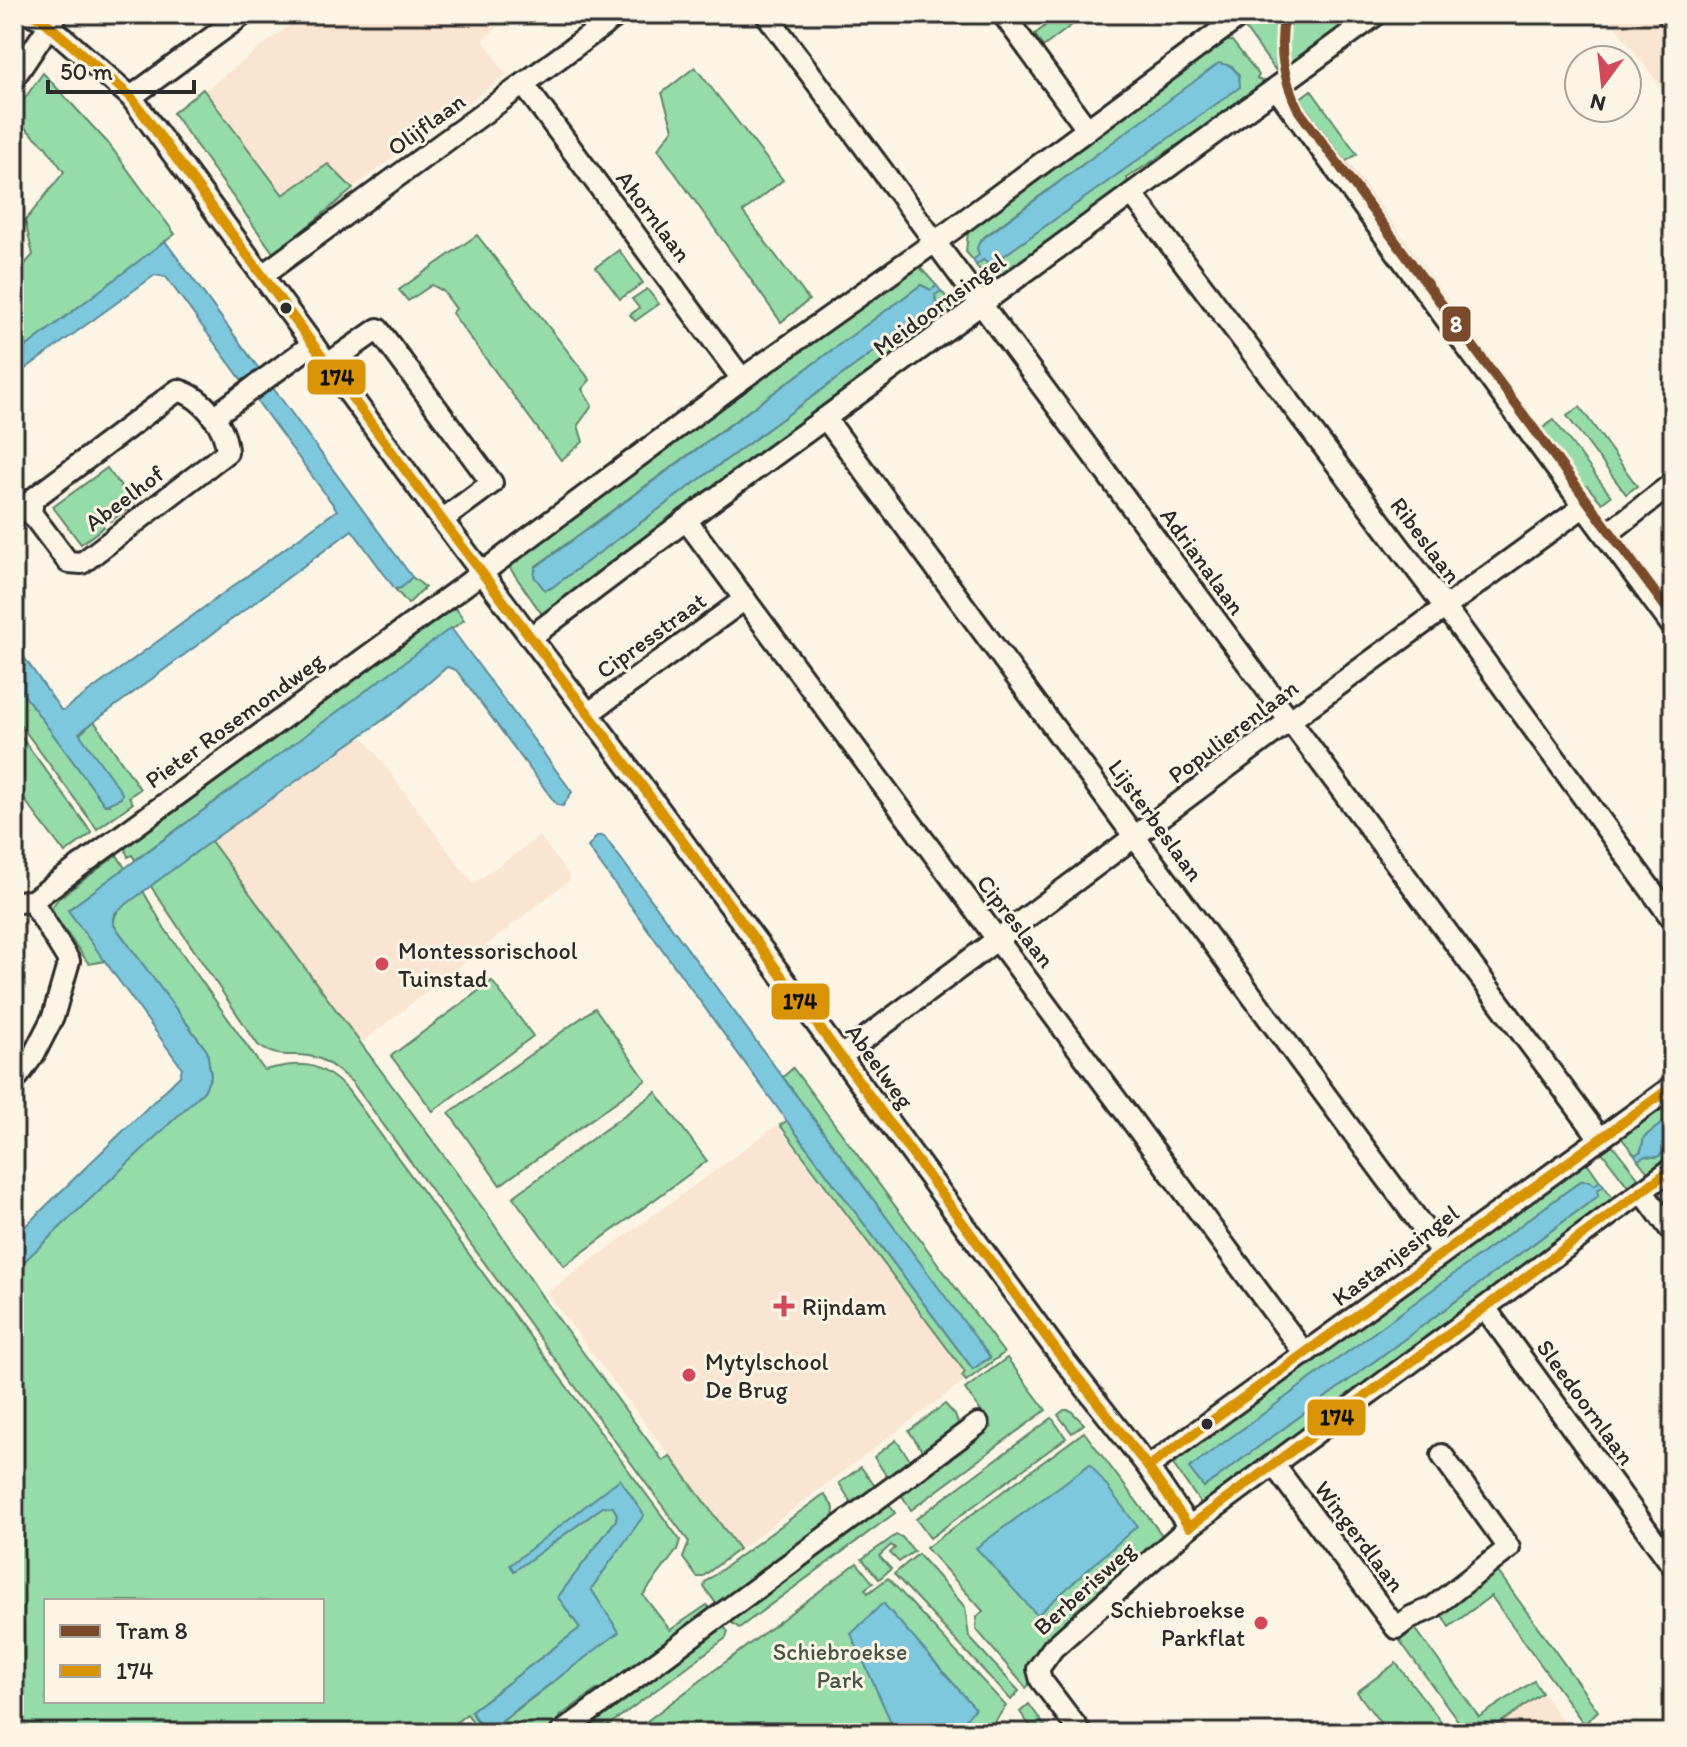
<svg xmlns="http://www.w3.org/2000/svg" width="1687" height="1747" viewBox="0 0 1687 1747" font-family="Itim,sans-serif">
  <style>
    .built { fill: #f9e5d1 }
    .green { fill: #95dca9; stroke: #60846a; stroke-width: 2; fill-rule: evenodd }
    .water { fill: #7dc8dd; stroke: #5c8996; stroke-width: 2 }
    .lines { fill: none; stroke-linecap: round; stroke-linejoin: round }
    .minor-casing { stroke: #2b2b2b; stroke-width: 26 }
    .minor { stroke: #fcf5e5; stroke-width: 20 }
    .bus-1-casing { stroke: #fcf5e5; stroke-width: 16 }
    .bus-1 { stroke: #d89406; stroke-width: 10 }
    .tram-1-casing { stroke: #fcf5e5; stroke-width: 16 }
    .tram-1 { stroke: #7a4b2a; stroke-width: 10 }
    .bus-dot { fill: #2b2b2b; stroke: #fcf5e5; stroke-width: 3 }
    .poi-dot { fill: #d1495b; stroke: #fcf5e5; stroke-width: 3 }
    .labels { text-anchor: middle; dominant-baseline: central; stroke-width: 6; stroke-linejoin: round; paint-order: stroke }
    .street-label { font-size: 24px; fill: #2b2b2b; stroke: #fcf5e5 }
    .poi-label { font-size: 24px; fill: #2b2b2b; stroke: #fcf5e5; text-anchor: start }
    .park-label { font-size: 24px; fill: #46574a; stroke: #fcf5e5 }
    .line-badge { stroke: #fcf5e5; stroke-width: 3 }
    .badge-label { font-size: 22px; text-anchor: middle; font-weight: bold; fill: #fff }
    .pale-badge-label { font-size: 22px; text-anchor: middle; font-weight: bold; fill: #111 }
  </style>
  <rect width="100%" height="100%" fill="#fcf5e5"/>
  <filter id="ink" filterUnits="userSpaceOnUse"><feTurbulence type="fractalNoise" baseFrequency=".0125" numOctaves="2"/><feDisplacementMap in="SourceGraphic" scale="16" xChannelSelector="R" yChannelSelector="G"/><feConvolveMatrix kernelMatrix="1 2 1 2 8 2 1 2 1" color-interpolation-filters="sRGB"/></filter>
  <g filter="url(#ink)">
    <g class="built">
      <path d="M 304,14 L 501,14 L 506,21 L 483,39 L 506,75 L 274,245 L 176,113 Z"/>
      <path d="M 1606,14 L 1673,14 L 1673,103 Z"/>
      <path d="M 362,735 L 473,884 L 540,836 L 571,879 L 360,1044 L 211,841 Z"/>
      <path d="M 777,1125 L 969,1377 L 740,1549 L 547,1293 Z"/>
      <path d="M 1542,1693 L 1572,1733 L 1486,1733 Z"/>
    </g>
    <g class="green">
      <path d="M 1060,14 L 1086,14 L 1043,47 L 1035,34 Z"/>
      <path d="M 1261,14 L 1279,14 L 1275,39 L 1276,71 L 1244,27 Z"/>
      <path d="M 1290,14 L 1365,14 L 1288,71 L 1285,41 Z"/>
      <path d="M 1225,41 L 1232,41 L 1259,75 L 1257,79 L 1270,84 L 1127,178 L 1129,186 L 1000,282 L 990,284 L 976,265 L 983,260 L 988,263 L 995,262 L 1239,87 L 1239,75 L 1232,66 L 1219,64 L 980,240 L 980,255 L 973,260 L 966,252 L 968,231 Z"/>
      <path d="M 695,67 L 783,180 L 743,212 L 809,300 L 781,322 L 658,149 L 673,129 L 662,93 Z"/>
      <path d="M 43,73 L 108,143 L 175,234 L 14,356 L 14,276 L 33,255 L 25,221 L 64,172 L 45,146 L 14,118 L 14,113 Z"/>
      <path d="M 203,89 L 283,195 L 328,164 L 353,189 L 274,254 L 173,113 Z"/>
      <path d="M 1311,90 L 1357,154 L 1345,162 L 1299,99 Z"/>
      <path d="M 477,235 L 590,380 L 582,389 L 592,406 L 578,425 L 583,442 L 561,460 L 452,313 L 456,309 L 443,291 L 432,285 L 408,301 L 399,290 Z"/>
      <path d="M 619,250 L 643,283 L 620,299 L 596,267 Z"/>
      <path d="M 917,264 L 937,286 L 931,290 L 921,285 L 536,566 L 534,576 L 545,590 L 551,588 L 932,309 L 936,303 L 935,295 L 941,291 L 956,308 L 955,314 L 544,617 L 507,564 Z"/>
      <path d="M 647,289 L 659,304 L 635,321 L 630,315 L 639,308 L 632,299 Z"/>
      <path d="M 1580,407 L 1637,486 L 1626,494 L 1567,416 Z"/>
      <path d="M 1554,420 L 1611,496 L 1602,503 L 1587,486 L 1583,489 L 1540,430 Z"/>
      <path d="M 107,468 L 134,504 L 111,521 L 109,519 L 102,524 L 104,527 L 81,544 L 53,507 Z"/>
      <path d="M 412,577 L 425,587 L 408,604 L 395,589 L 401,588 Z"/>
      <path d="M 455,607 L 464,620 L 135,860 L 132,855 L 128,857 L 125,848 Z"/>
      <path d="M 129,677 L 132,681 L 86,713 L 84,712 Z"/>
      <path d="M 14,681 L 105,805 L 109,805 L 79,735 L 94,721 L 140,789 L 129,797 L 133,803 L 97,829 L 14,716 Z"/>
      <path d="M 14,727 L 92,833 L 65,853 L 14,786 Z"/>
      <path d="M 211,841 L 487,1214 L 543,1298 L 663,1461 L 670,1456 L 739,1549 L 702,1577 L 697,1577 L 683,1558 L 689,1542 L 352,1082 C 342,1074 332,1064 320,1059 C 297,1050 280,1062 258,1045 L 150,885 Z"/>
      <path d="M 117,855 L 125,868 L 68,910 L 106,961 L 89,964 L 54,915 L 52,907 L 58,899 Z"/>
      <path d="M 143,891 L 165,929 L 264,1070 C 303,1061 318,1061 347,1089 L 680,1540 L 677,1550 L 643,1595 L 670,1630 L 707,1605 L 711,1611 L 599,1693 L 596,1690 L 559,1717 L 562,1721 L 545,1733 L 487,1733 L 618,1632 L 591,1589 L 643,1515 L 620,1480 L 515,1570 L 604,1506 L 613,1507 L 617,1514 L 616,1520 L 558,1597 L 580,1628 L 471,1711 L 485,1733 L 481,1733 L 467,1714 L 442,1733 L 14,1733 L 14,1271 L 204,1091 L 211,1076 L 207,1051 L 114,925 C 112,909 131,900 143,891 ZM 46,1601 L 322,1601 L 322,1701 L 46,1701 Z"/>
      <path d="M 492,981 L 533,1036 L 433,1111 L 391,1056 Z"/>
      <path d="M 595,1008 L 646,1080 L 500,1185 L 449,1113 Z"/>
      <path d="M 793,1068 L 1004,1353 L 966,1381 L 962,1376 L 965,1372 L 780,1125 L 787,1121 L 972,1368 L 990,1358 L 783,1077 Z"/>
      <path d="M 656,1092 L 707,1161 L 564,1266 L 513,1197 Z"/>
      <path d="M 1673,1095 L 1673,1115 L 1644,1137 L 1641,1151 L 1635,1155 L 1619,1135 Z"/>
      <path d="M 1611,1143 L 1641,1181 L 1630,1189 L 1601,1151 Z"/>
      <path d="M 1673,1146 L 1673,1158 L 1650,1175 L 1638,1160 L 1645,1156 L 1657,1157 Z"/>
      <path d="M 1586,1161 L 1600,1181 L 1594,1186 L 1584,1180 L 1581,1181 L 1190,1469 L 1204,1487 L 1598,1196 L 1597,1190 L 1604,1186 L 1615,1201 L 1202,1505 L 1172,1463 Z"/>
      <path d="M 1007,1358 L 1046,1410 L 911,1510 L 901,1494 L 992,1427 L 965,1389 Z"/>
      <path d="M 945,1404 L 955,1415 L 959,1426 L 923,1452 L 909,1431 Z"/>
      <path d="M 1064,1410 L 1070,1410 L 1084,1424 L 1072,1433 L 1058,1415 Z"/>
      <path d="M 1052,1418 L 1066,1438 L 930,1538 L 916,1519 Z"/>
      <path d="M 1084,1432 L 1165,1539 L 1035,1654 L 1029,1667 L 1032,1680 L 1026,1688 L 976,1629 L 977,1617 L 983,1611 L 926,1548 Z"/>
      <path d="M 896,1440 L 911,1461 L 888,1478 L 874,1457 Z"/>
      <path d="M 861,1467 L 875,1486 L 875,1489 L 855,1503 L 851,1502 L 839,1483 Z"/>
      <path d="M 824,1494 L 834,1508 L 833,1520 L 718,1606 L 704,1587 L 705,1582 Z"/>
      <path d="M 888,1503 L 895,1513 L 739,1628 L 729,1621 Z"/>
      <path d="M 896,1535 L 902,1537 L 914,1551 L 899,1562 L 890,1553 L 895,1548 L 891,1545 L 879,1556 L 891,1569 L 879,1579 L 862,1559 Z"/>
      <path d="M 918,1554 L 965,1607 L 969,1637 L 1019,1691 L 1011,1700 L 894,1574 Z"/>
      <path d="M 857,1563 L 873,1583 L 865,1589 L 868,1593 L 888,1578 L 1006,1706 L 986,1733 L 631,1733 Z"/>
      <path d="M 1492,1571 L 1499,1573 L 1598,1711 L 1584,1724 L 1491,1596 L 1449,1627 L 1439,1610 Z"/>
      <path d="M 723,1625 L 728,1632 L 726,1638 L 598,1733 L 578,1733 Z"/>
      <path d="M 1415,1628 L 1479,1717 L 1534,1681 L 1542,1693 L 1486,1733 L 1467,1733 L 1400,1641 Z"/>
      <path d="M 1396,1663 L 1444,1725 L 1434,1733 L 1388,1733 L 1357,1692 Z"/>
      <path d="M 1029,1704 L 1050,1733 L 1035,1733 L 1020,1712 Z"/>
    </g>
    <g class="water">
      <path d="M 1219,63 L 1231,66 L 1239,75 L 1240,87 L 995,262 L 988,263 L 983,260 L 976,265 L 973,260 L 979,255 L 977,248 L 980,241 Z"/>
      <path d="M 165,241 L 412,577 L 401,588 L 395,589 L 352,530 L 79,733 L 122,793 L 121,798 L 105,805 L 14,681 L 14,643 L 61,710 L 64,710 L 337,510 L 166,277 L 155,275 L 14,377 L 14,356 Z"/>
      <path d="M 921,285 L 931,290 L 937,286 L 941,291 L 935,295 L 936,303 L 932,309 L 551,588 L 545,590 L 534,576 L 536,567 Z"/>
      <path d="M 451,628 L 572,792 L 563,806 L 557,805 L 456,670 L 447,667 L 396,711 L 211,841 L 116,912 L 113,918 L 114,925 L 207,1051 L 211,1076 L 204,1091 L 14,1271 L 14,1237 L 180,1076 L 182,1068 L 68,910 Z"/>
      <path d="M 597,836 L 604,836 L 990,1357 L 973,1369 L 787,1121 L 588,847 Z"/>
      <path d="M 1673,1115 L 1673,1146 L 1657,1157 L 1645,1156 L 1638,1160 L 1635,1155 L 1641,1151 L 1644,1137 Z"/>
      <path d="M 1581,1181 L 1590,1181 L 1594,1185 L 1600,1181 L 1604,1186 L 1597,1190 L 1598,1196 L 1204,1487 L 1189,1468 Z"/>
      <path d="M 1090,1464 L 1137,1526 L 1037,1615 L 976,1548 Z"/>
      <path d="M 620,1479 L 644,1515 L 591,1589 L 619,1632 L 485,1733 L 471,1711 L 580,1628 L 558,1597 L 616,1520 L 617,1514 L 613,1507 L 604,1506 L 514,1571 L 510,1565 Z"/>
      <path d="M 883,1603 L 975,1708 L 955,1733 L 896,1733 L 851,1634 Z"/>
    </g>
    <g class="lines">
      <g class="minor-casing">
        <g id="minor">
          <path d="M 30,14 L 42,19 L 131,97 L 442,520 L 612,745 L 1056,1350 L 1148,1467 L 1189,1527"/>
          <path d="M 766,14 L 1599,1137"/>
          <path d="M 1003,14 L 1087,129"/>
          <path d="M 1668,14 L 1673,20"/>
          <path d="M 14,78 L 57,14"/>
          <path d="M 524,85 L 742,379"/>
          <path d="M 1276,88 L 1673,627"/>
          <path d="M 131,97 L 244,14"/>
          <path d="M 1133,195 L 1445,607 L 1673,920"/>
          <path d="M 264,274 L 619,14"/>
          <path d="M 328,364 L 378,329 L 492,483 L 442,520"/>
          <path d="M 178,390 C 204,398 226,426 227,452 L 82,563 L 68,562 L 31,513 L 33,499 Z"/>
          <path d="M 213,417 L 313,344"/>
          <path d="M 826,419 L 1442,1253"/>
          <path d="M 686,520 L 1305,1354"/>
          <path d="M 1606,535 L 1673,483"/>
          <path d="M 531,637 L 686,520 L 1377,14"/>
          <path d="M 589,713 L 745,599"/>
          <path d="M 14,902 L 32,901 L 483,572 L 742,379 L 953,229 L 1243,14"/>
          <path d="M 840,1057 L 1289,721 L 1583,507"/>
          <path d="M 14,1082 L 34,1054 L 53,1017 L 69,961 L 32,901"/>
          <path d="M 1642,1191 L 1673,1233"/>
          <path d="M 1485,1308 L 1673,1566"/>
          <path d="M 1274,1465 L 1396,1628 L 1411,1617 L 1432,1608 L 1509,1548 L 1442,1455"/>
          <path d="M 1148,1467 L 1673,1086"/>
          <path d="M 561,1733 L 978,1424"/>
          <path d="M 1081,1733 L 1041,1680 L 1038,1669 L 1053,1648 L 1189,1527 L 1673,1168"/>
        </g>
      </g>
      <use href="#minor" class="minor"/>
      <g class="bus-1-casing">
        <g id="bus-1">
          <path d="M 30,14 L 42,19 L 131,97 L 442,520 L 612,745 L 1056,1350 L 1148,1467 L 1189,1527 L 1673,1168"/>
          <path d="M 1148,1467 L 1673,1086"/>
        </g>
      </g>
      <use href="#bus-1" class="bus-1"/>
      <g class="tram-1-casing">
        <path id="tram-1" d="M 1285,14 C 1278,49 1283,79 1299,111 L 1673,617"/>
      </g>
      <use href="#tram-1" class="tram-1"/>
    </g>
  </g>
  <g class="bus-dot">
    <circle cx="286" cy="308" r="7"/>
    <circle cx="1207" cy="1424" r="7"/>
  </g>
  <g class="poi-dot">
    <circle cx="382" cy="964" r="8"/>
    <path d="M780 1294h8v8h8v8h-8v8h-8v-8h-8v-8h8z"/>
    <circle cx="689" cy="1375" r="8"/>
    <circle cx="1261" cy="1623" r="8"/>
  </g>
  <g class="labels">
    <g class="street-label">
      <text transform="translate(426 124) rotate(-36)">Olijflaan</text>
      <text transform="translate(654 216) rotate(53)">Ahornlaan</text>
      <text transform="translate(939 304) rotate(-36)">Meidoornsingel</text>
      <text transform="translate(124 498) rotate(-37)">Abeelhof</text>
      <text transform="translate(1426 540) rotate(53)">Ribeslaan</text>
      <text transform="translate(1203 561) rotate(54)">Adrianalaan</text>
      <text transform="translate(651 635) rotate(-36)">Cipresstraat</text>
      <text transform="translate(234 720) rotate(-36)">Pieter Rosemondweg</text>
      <text transform="translate(1233 731) rotate(-37)">Populierenlaan</text>
      <text transform="translate(1156 820) rotate(54)">Lijsterbeslaan</text>
      <text transform="translate(1016 921) rotate(52)">Cipreslaan</text>
      <text transform="translate(880 1066) rotate(54)">Abeelweg</text>
      <text transform="translate(1395 1255) rotate(-37)">Kastanjesingel</text>
      <text transform="translate(1586 1402) rotate(54)">Sleedoornlaan</text>
      <text transform="translate(1360 1536) rotate(53)">Wingerdlaan</text>
      <text transform="translate(1084 1588) rotate(-42)">Berberisweg</text>
    </g>
    <g class="poi-label">
      <text x="398" y="950">Montessorischool<tspan x="398" dy="28">Tuinstad</tspan></text>
      <text x="802" y="1306">Rijndam</text>
      <text x="705" y="1361">Mytylschool<tspan x="705" dy="28">De Brug</tspan></text>
      <text x="1245" y="1609" text-anchor="end">Schiebroekse<tspan x="1245" dy="28">Parkflat</tspan></text>
    </g>
    <g class="park-label">
      <text x="840" y="1651">Schiebroekse<tspan x="840" dy="28">Park</tspan></text>
    </g>
  </g>
  <g class="line-badge">
    <rect x="1441" y="305" width="31" height="38" rx="8" fill="#7a4b2a"/>
    <rect x="306" y="358" width="61" height="38" rx="8" fill="#d89406"/>
    <rect x="770" y="982" width="61" height="39" rx="8" fill="#d89406"/>
    <rect x="1306" y="1398" width="61" height="39" rx="8" fill="#d89406"/>
  </g>
  <g class="badge-label">
    <text x="1456" y="332">8</text>
  </g>
  <g class="pale-badge-label">
    <text x="337" y="385">174</text>
    <text x="800" y="1009">174</text>
    <text x="1337" y="1425">174</text>
  </g>
  <rect width="1687" height="1747" fill="none" stroke="#fcf5e5" stroke-width="48"/>
  <rect x="24" y="24" width="1639" height="1699" fill="none" stroke="#2b2b2b" stroke-width="3" filter="url(#ink)"/>
  <rect x="44" y="1599" width="280" height="104" fill="#fcf5e5" stroke="#a8a49b" stroke-width="2"/>
  <rect x="60" y="1625" width="40" height="12" fill="#7a4b2a" stroke="#a8a49b" stroke-width="2"/>
  <text x="116" y="1639" font-size="24" fill="#2b2b2b">Tram 8</text>
  <rect x="60" y="1665" width="40" height="12" fill="#d89406" stroke="#a8a49b" stroke-width="2"/>
  <text x="116" y="1679" font-size="24" fill="#2b2b2b">174</text>
  <g transform="translate(1603 84) rotate(195)"><circle r="38" fill="#fcf5e5" stroke="#a8a49b" stroke-width="2"/>
  <path d="M0-6L14 30L0 20L-14 30Z" fill="#d1495b"/>
  <text y="-12" font-size="22" font-weight="bold" text-anchor="middle" fill="#2b2b2b">N</text>
  </g>
  <path d="M48 80v12h146v-12" fill="none" stroke="#2b2b2b" stroke-width="4"/>
  <text x="60" y="80" font-size="24" fill="#2b2b2b" stroke="#fcf5e5" stroke-width="6" paint-order="stroke">50 m</text>
</svg>
